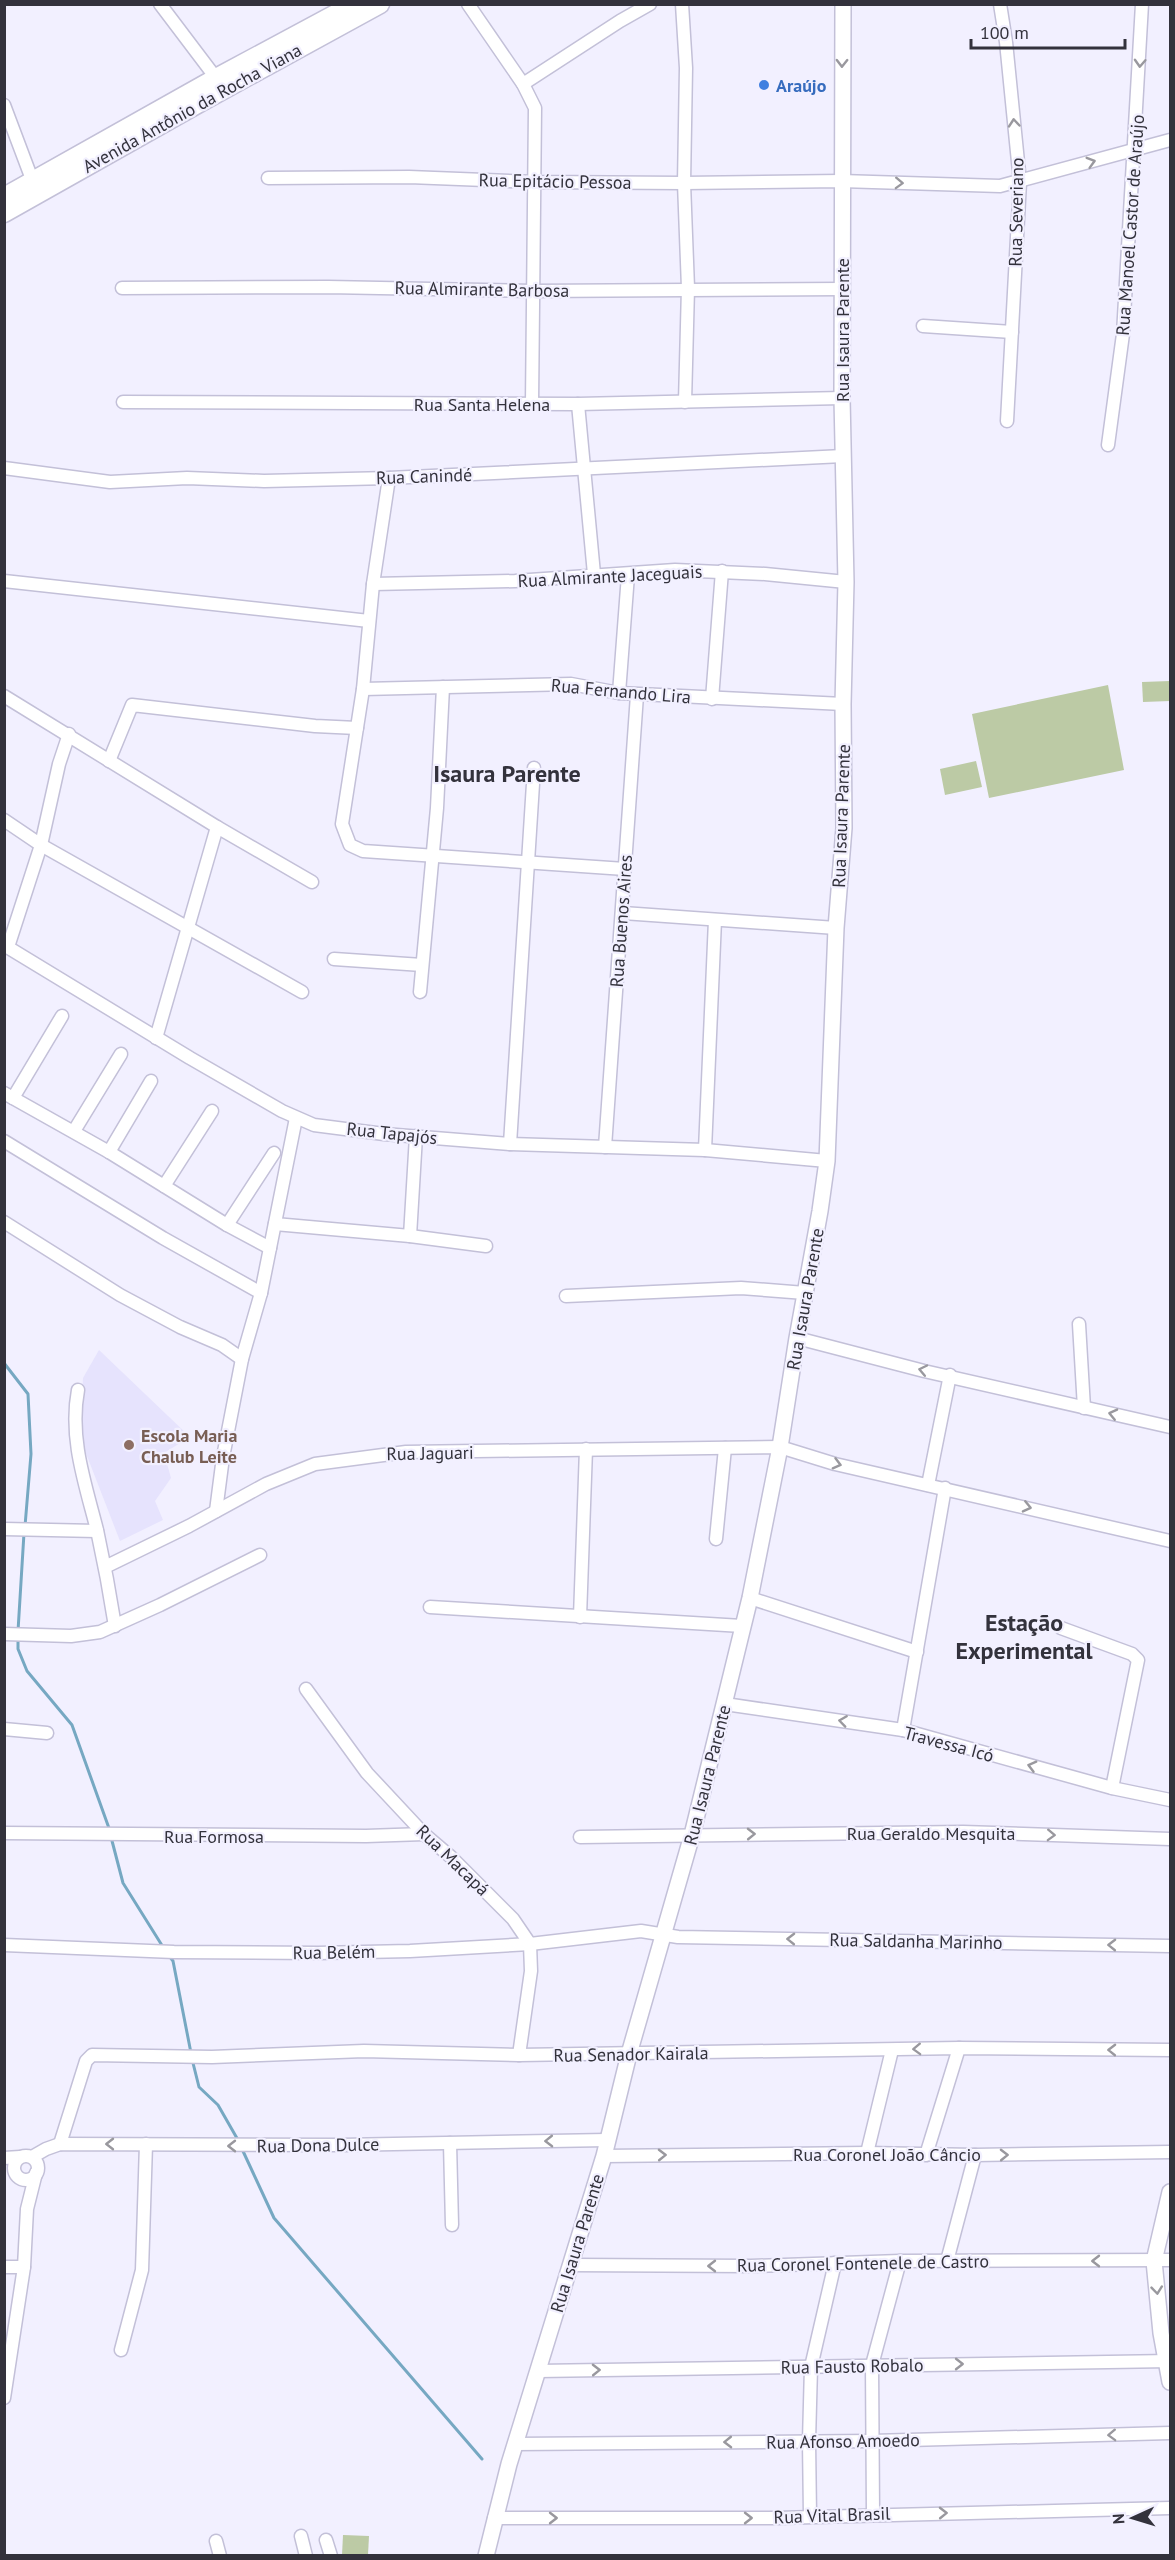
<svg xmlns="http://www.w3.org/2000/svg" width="1175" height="2560" viewBox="0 0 1175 2560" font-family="'PT Sans',sans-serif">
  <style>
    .built { fill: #e6e3fd }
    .green { fill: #bccaa5 }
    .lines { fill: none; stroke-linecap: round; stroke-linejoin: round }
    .stream { stroke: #76a8c2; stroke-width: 3 }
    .minor-casing { stroke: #c3c0d8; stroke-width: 15 }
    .tertiary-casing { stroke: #c3c0d8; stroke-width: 18 }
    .secondary-casing { stroke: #c3c0d8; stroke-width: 21 }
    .minor { stroke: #fff; stroke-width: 12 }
    .tertiary { stroke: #fff; stroke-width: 15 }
    .secondary { stroke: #fff; stroke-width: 18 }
    .oneway { stroke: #99989e }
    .shop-dot { fill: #3f7fe0; stroke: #f2f0ff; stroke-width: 2 }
    .education-dot { fill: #8d6e63; stroke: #f2f0ff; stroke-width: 2 }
    .labels { text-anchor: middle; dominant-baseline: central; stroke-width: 4.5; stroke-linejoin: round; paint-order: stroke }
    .shop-label { font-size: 18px; font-weight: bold; fill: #366cbe; stroke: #f2f0ff; text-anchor: start }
    .street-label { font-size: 18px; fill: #33323c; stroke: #f2f0ff }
    .education-label { font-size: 18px; font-weight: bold; fill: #785e54; stroke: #f2f0ff; text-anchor: start }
    .district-label { font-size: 24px; font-weight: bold; fill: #33323c; stroke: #f2f0ff }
  </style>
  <rect width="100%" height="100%" fill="#f2f0ff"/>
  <path class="built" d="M 99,1350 L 190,1437 L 164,1453 L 171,1478 L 155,1501 L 163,1520 L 120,1541 L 80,1438 L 83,1378 Z"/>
  <g class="green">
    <path d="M 1170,681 L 1170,701 L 1143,702 L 1142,682 Z"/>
    <path d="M 1108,685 L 1124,770 L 989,798 L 972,714 Z"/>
    <path d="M 976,761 L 982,787 L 945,795 L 940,769 Z"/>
    <path d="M 343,2535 L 369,2536 L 368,2555 L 342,2555 Z"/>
  </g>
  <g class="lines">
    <g class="stream">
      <path d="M 4,1363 L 28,1394 L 31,1454 L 25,1526"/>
      <path d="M 18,1631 L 24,1533"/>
      <path d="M 18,1637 L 18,1649 L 27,1671 L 72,1725 L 110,1831"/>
      <path d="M 111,1837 L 123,1883 L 163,1947"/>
      <path d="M 170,1957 L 173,1961 L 191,2053"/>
      <path d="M 192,2059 L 199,2087 L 218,2105 L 238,2140"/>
      <path d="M 242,2149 L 274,2218 L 482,2459"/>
    </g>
    <g class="minor-casing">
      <g id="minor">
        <path d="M 160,4 L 216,78"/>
        <path d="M 468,4 L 523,84 L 535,108 L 532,404"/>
        <path d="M 682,4 L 686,68 L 684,183 L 688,288 L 685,402"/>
        <path d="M 1000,4 L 1006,42 L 1020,182 L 1007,421"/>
        <path d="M 523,84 L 620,21 L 650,4"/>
        <path d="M 4,105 L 33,182"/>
        <path d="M 268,178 L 409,177 L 536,182 L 684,183 L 841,181 L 1000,186 L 1170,140"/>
        <path d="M 122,288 L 328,287 L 533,291 L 842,289"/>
        <path d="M 923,326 L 1012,332"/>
        <path d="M 123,402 L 578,404 L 842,398"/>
        <path d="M 578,404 L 594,574"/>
        <path d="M 1108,445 L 1123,334 L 1142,4"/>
        <path d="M 4,468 L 110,482 L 187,478 L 264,481 L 389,478 L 843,456"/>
        <path d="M 389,478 L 373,584 L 363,689 L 342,824 L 350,845 L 363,851 L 625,869"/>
        <path d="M 4,581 L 369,621"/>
        <path d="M 373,584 L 515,581 L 675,570 L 765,574 L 846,582"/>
        <path d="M 363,689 L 571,684 L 619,693 L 843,704"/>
        <path d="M 619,693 L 628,575"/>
        <path d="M 4,696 L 217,827 L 312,882"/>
        <path d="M 712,699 L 722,571"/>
        <path d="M 109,761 L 132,705 L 315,726 L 357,728"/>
        <path d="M 4,820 L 41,845 L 302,992"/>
        <path d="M 623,913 L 836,928"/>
        <path d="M 4,945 L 190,1058 L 282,1111 L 314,1125 L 384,1134 L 510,1144 L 705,1150 L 827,1161"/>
        <path d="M 8,947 L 41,845 L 59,764 L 69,734"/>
        <path d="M 334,959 L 422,965"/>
        <path d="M 420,992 L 437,808 L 443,687"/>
        <path d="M 156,1038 L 217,827"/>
        <path d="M 4,1093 L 109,1152 L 227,1225 L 270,1248"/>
        <path d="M 13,1098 L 62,1016"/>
        <path d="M 74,1131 L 121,1054"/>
        <path d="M 4,1141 L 163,1238 L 261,1293"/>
        <path d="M 510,1144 L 534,768"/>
        <path d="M 605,1147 L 637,695"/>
        <path d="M 705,1150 L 715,920"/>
        <path d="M 109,1152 L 151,1081"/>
        <path d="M 164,1186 L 212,1111"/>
        <path d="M 4,1222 L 120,1295 L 180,1327 L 222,1345 L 242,1359"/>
        <path d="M 275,1224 L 410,1236 L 486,1246"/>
        <path d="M 227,1225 L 274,1153"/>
        <path d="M 410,1236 L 416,1136"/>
        <path d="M 566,1296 L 741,1288 L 805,1293"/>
        <path d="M 1079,1324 L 1084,1408"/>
        <path d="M 797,1338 L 924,1371 L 1170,1427"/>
        <path d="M 78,1390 C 69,1438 85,1483 97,1530 C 104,1562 110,1594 115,1626"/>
        <path d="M 928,1485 L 950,1375"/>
        <path d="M 216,1511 L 223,1457 L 242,1359 L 261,1293 L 296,1118"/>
        <path d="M 4,1529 L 97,1531"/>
        <path d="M 716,1539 L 725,1448"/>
        <path d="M 105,1567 L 189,1526 L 266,1484 L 315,1464 L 406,1452 L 780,1447 L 835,1464 L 1170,1541"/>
        <path d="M 750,1598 L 917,1652"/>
        <path d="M 430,1607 L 742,1626"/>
        <path d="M 580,1617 L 586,1449"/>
        <path d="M 1061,1628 L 1132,1654 L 1138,1660 L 1112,1788"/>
        <path d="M 4,1634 L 71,1636 L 100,1632 L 160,1605 L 260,1555"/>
        <path d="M 306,1689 L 367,1773 L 424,1834 L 451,1857 L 513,1919 L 530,1944 L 531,1971 L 519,2055"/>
        <path d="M 725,1704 L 903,1730 L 1112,1788 L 1170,1800"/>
        <path d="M 4,1729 L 47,1733"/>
        <path d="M 903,1730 L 945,1488"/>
        <path d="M 4,1833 L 366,1836 L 424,1834"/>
        <path d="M 580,1837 L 963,1832 L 1170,1839"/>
        <path d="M 4,1945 L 174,1952 L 318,1953 L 410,1951 L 530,1944 L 641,1931 L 678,1937 L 1170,1946"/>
        <path d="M 450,2143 L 452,2225"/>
        <path d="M 60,2144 L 86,2061 L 92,2055 L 212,2057 L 364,2051 L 519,2055 L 959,2048 L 1170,2050"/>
        <path d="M 867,2153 L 892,2050"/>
        <path d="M 926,2155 L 959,2048"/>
        <path d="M 604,2156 L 867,2153 L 975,2155 L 1170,2152"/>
        <circle cx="26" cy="2168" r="12"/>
        <path d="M 32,2157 L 46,2149 L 60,2144 L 342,2145 L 607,2140"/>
        <path d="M 4,2158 L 20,2157"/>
        <path d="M 947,2261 L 975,2155"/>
        <path d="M 571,2265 L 751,2266 L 900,2261 L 1170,2260"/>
        <path d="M 4,2267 L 24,2267"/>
        <path d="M 121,2350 L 142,2270 L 146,2144"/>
        <path d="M 538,2371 L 1170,2361"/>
        <path d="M 4,2398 L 24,2267 L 27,2209 L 36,2173"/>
        <path d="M 515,2444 L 872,2441 L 1170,2433"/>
        <path d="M 873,2514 L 872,2365 L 900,2261"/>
        <path d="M 810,2516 L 809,2441 L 811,2367 L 835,2263"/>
        <path d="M 494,2518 L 777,2518 L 1170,2508"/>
        <path d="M 301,2536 L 306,2556"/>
        <path d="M 326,2540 L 331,2556"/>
        <path d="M 216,2541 L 220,2556"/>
      </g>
    </g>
    <g class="tertiary-casing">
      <g id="tertiary">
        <path d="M 1170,2192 L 1154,2261 L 1161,2333 L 1170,2382"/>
        <path d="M 486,2556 L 509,2464 L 604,2156 L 629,2054 L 692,1835 L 750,1598 L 780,1447 L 797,1338 L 820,1211 L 827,1161 L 836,928 L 844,828 L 843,704 L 846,582 L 842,398 L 843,4"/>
      </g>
    </g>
    <g class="secondary-casing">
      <g id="secondary">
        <path d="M 4,197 L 216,78 L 354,4"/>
        <path d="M 4,213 L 201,102 L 380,4"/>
      </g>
    </g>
    <use href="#minor" class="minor"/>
    <use href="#tertiary" class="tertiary"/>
    <use href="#secondary" class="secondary"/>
  </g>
  <defs><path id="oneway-chevron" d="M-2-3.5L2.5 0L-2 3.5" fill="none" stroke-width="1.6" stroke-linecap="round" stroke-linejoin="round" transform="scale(1.5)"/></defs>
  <g class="oneway">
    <use href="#oneway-chevron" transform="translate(842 63) rotate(91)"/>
    <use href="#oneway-chevron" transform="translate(1140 63) rotate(93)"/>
    <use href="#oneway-chevron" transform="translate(1014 123) rotate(-95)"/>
    <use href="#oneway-chevron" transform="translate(1091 162) rotate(-16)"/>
    <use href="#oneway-chevron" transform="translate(899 183) rotate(2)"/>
    <use href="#oneway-chevron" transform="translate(923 1370) rotate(-168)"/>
    <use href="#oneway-chevron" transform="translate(1113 1414) rotate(-167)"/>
    <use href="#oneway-chevron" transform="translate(837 1464) rotate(15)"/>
    <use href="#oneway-chevron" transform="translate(1027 1507) rotate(13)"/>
    <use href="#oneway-chevron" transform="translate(843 1721) rotate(-172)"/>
    <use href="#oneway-chevron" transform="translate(1032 1766) rotate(-165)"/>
    <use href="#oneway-chevron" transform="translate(751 1834) rotate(-1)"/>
    <use href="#oneway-chevron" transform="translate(1051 1835) rotate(2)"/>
    <use href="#oneway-chevron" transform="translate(791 1939) rotate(-179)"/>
    <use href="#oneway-chevron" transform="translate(1112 1945) rotate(-179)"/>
    <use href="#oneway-chevron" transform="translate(917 2049) rotate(178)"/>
    <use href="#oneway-chevron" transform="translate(1112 2050) rotate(-179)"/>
    <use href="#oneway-chevron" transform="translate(549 2141) rotate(179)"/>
    <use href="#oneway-chevron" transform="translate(110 2144) rotate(180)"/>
    <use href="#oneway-chevron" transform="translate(232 2146) rotate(180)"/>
    <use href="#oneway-chevron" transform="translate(662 2155) rotate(-1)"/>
    <use href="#oneway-chevron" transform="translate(1004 2155) rotate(-1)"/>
    <use href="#oneway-chevron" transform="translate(1096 2261) rotate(-180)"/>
    <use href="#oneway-chevron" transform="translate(712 2266) rotate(-180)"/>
    <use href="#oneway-chevron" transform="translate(1157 2290) rotate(84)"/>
    <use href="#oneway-chevron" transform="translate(959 2364)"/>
    <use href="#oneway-chevron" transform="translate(596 2370) rotate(-1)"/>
    <use href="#oneway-chevron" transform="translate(1112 2435) rotate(178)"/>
    <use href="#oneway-chevron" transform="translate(728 2442) rotate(179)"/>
    <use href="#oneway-chevron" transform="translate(943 2513) rotate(-1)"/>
    <use href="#oneway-chevron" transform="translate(553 2518)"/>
    <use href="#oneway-chevron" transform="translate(748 2518)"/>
  </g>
  <circle class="shop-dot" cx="764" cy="85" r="6"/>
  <circle class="education-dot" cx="129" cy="1445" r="6"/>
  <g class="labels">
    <g class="shop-label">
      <text x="776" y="85">Araújo</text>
    </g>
    <g class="street-label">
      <text transform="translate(192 108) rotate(-29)">Avenida Antônio da Rocha Viana</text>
      <text transform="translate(555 181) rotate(1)">Rua Epitácio Pessoa</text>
      <text transform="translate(1016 212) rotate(-89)">Rua Severiano</text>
      <text transform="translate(1130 225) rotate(-86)">Rua Manoel Castor de Araújo</text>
      <text transform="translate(482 289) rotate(1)">Rua Almirante Barbosa</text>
      <text transform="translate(842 330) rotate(-90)">Rua Isaura Parente</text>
      <text x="482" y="404">Rua Santa Helena</text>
      <text transform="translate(424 476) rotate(-2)">Rua Canindé</text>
      <text transform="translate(610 576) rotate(-3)">Rua Almirante Jaceguais</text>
      <text transform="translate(621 691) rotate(5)">Rua Fernando Lira</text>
      <text transform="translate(841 816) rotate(-88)">Rua Isaura Parente</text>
      <text transform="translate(621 921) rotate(-86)">Rua Buenos Aires</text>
      <text transform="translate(392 1133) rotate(6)">Rua Tapajós</text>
      <text transform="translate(805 1299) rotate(-80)">Rua Isaura Parente</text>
      <text transform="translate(430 1453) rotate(-1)">Rua Jaguari</text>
      <text transform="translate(949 1744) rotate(15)">Travessa Icó</text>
      <text transform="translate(707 1775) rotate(-76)">Rua Isaura Parente</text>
      <text x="931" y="1833">Rua Geraldo Mesquita</text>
      <text x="214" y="1836">Rua Formosa</text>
      <text transform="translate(453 1860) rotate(44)">Rua Macapá</text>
      <text transform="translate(916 1941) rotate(1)">Rua Saldanha Marinho</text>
      <text transform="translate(334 1952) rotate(-1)">Rua Belém</text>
      <text transform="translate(631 2054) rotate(-1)">Rua Senador Kairala</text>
      <text transform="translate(318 2145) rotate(-1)">Rua Dona Dulce</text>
      <text x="887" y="2154">Rua Coronel João Câncio</text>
      <text transform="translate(577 2243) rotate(-73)">Rua Isaura Parente</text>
      <text transform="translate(863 2263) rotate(-1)">Rua Coronel Fontenele de Castro</text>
      <text transform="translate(852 2366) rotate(-1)">Rua Fausto Robalo</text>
      <text transform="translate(843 2441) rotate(-1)">Rua Afonso Amoedo</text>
      <text transform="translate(832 2515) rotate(-2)">Rua Vital Brasil</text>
    </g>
    <g class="education-label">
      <text x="141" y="1435">Escola Maria<tspan x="141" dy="21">Chalub Leite</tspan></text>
    </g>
    <g class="district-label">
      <text x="507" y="773">Isaura Parente</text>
      <text x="1024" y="1622">Estação<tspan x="1024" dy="28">Experimental</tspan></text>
    </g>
  </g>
  <rect width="1175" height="2560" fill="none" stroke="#33323c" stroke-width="12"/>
  <g transform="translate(1133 2518) rotate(266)" stroke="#f2f0ff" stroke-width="4.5" paint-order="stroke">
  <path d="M0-4.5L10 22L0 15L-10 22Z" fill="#33323c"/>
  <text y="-9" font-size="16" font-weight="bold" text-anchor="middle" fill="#33323c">N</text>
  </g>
  <path d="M971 39v9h154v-9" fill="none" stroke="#33323c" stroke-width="3"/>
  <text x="980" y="39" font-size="18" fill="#33323c" stroke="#f2f0ff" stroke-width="4.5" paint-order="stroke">100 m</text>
</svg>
